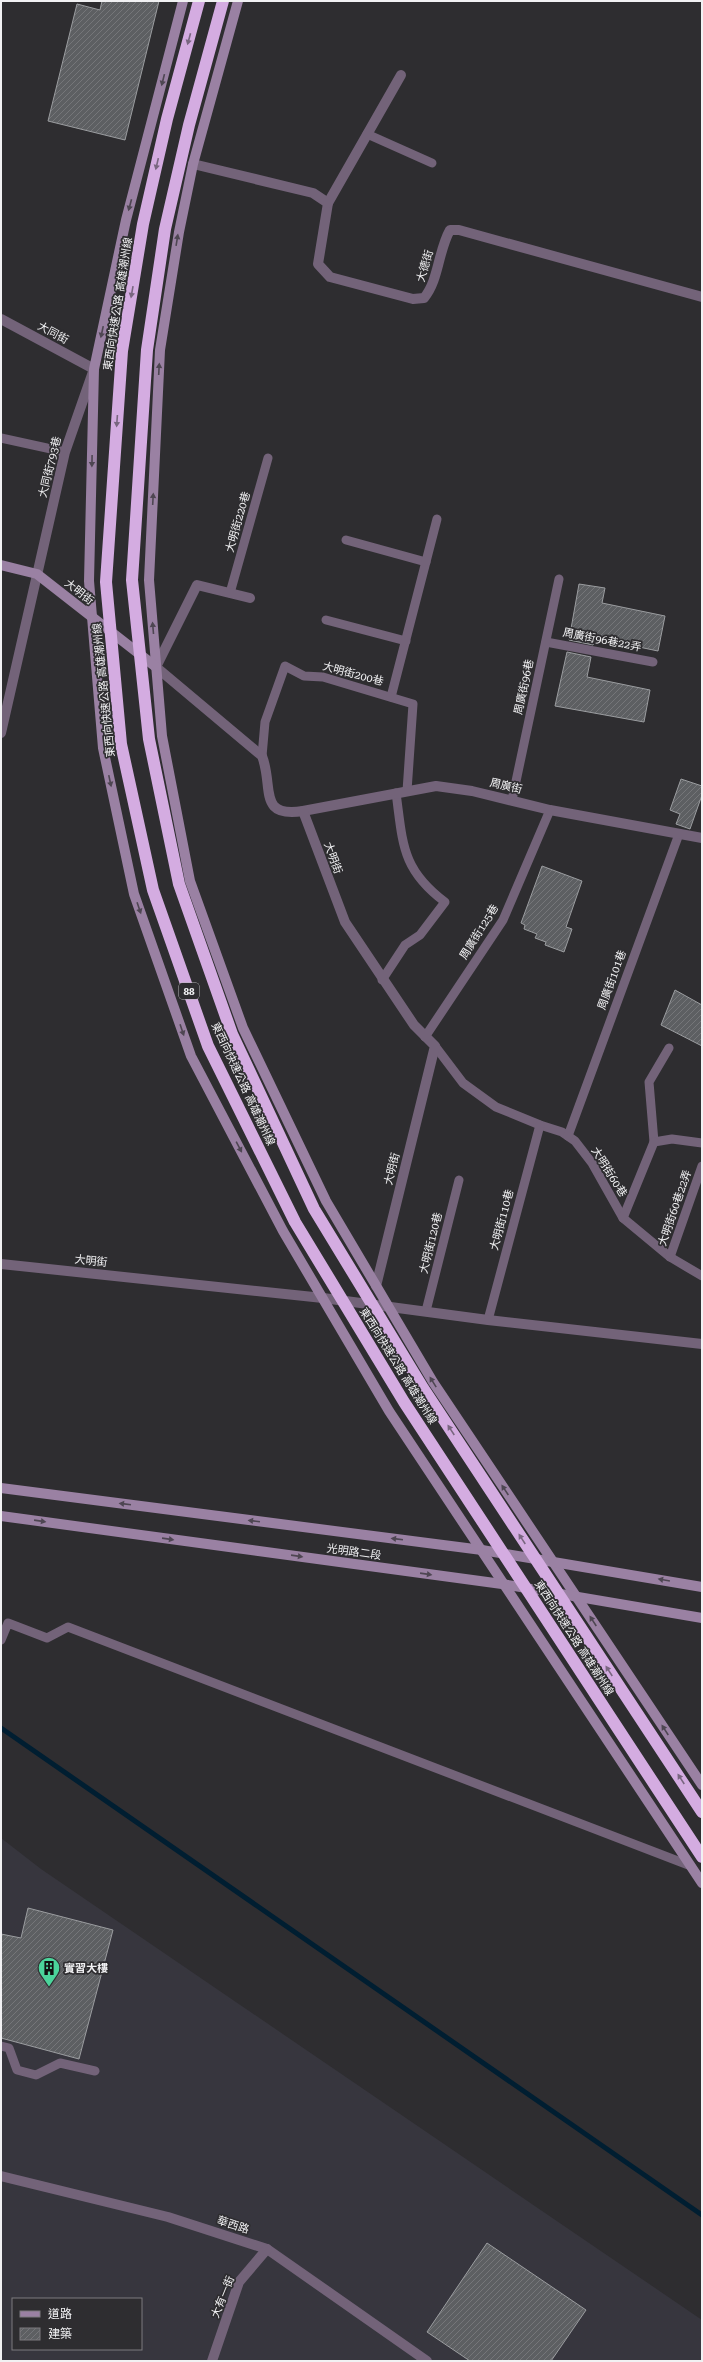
<svg xmlns="http://www.w3.org/2000/svg" width="703" height="2362" viewBox="0 0 703 2362" font-family="'Roboto Serif','Noto Sans TC',serif">
  <style>
    .built { fill: #37363e; fill-rule: evenodd }
    .lines { fill: none; stroke-linecap: round; stroke-linejoin: round }
    .stream { stroke: #001e31; stroke-width: 5 }
    .building { fill: url(#building-hatch); stroke: #9b9da0 }
    .lane { stroke: #736379; stroke-width: 9 }
    .street { stroke: #736379; stroke-width: 10 }
    .secondary { stroke: #9a81a3; stroke-width: 10 }
    .highway { stroke: #d4ace1; stroke-width: 12 }
    .oneway { fill: #796680 }
    .oneway2 { fill: #4e4652 }
    .labels { text-anchor: middle; dominant-baseline: central; stroke-width: 3.5; stroke-linejoin: round; paint-order: stroke }
    .shield { fill: #2e2d30; stroke: #b6b6b8; stroke-width: 1 }
    .shield-label { font-size: 10px; font-weight: bold; fill: #f1f1f3 }
    .street-label { font-size: 11px; fill: #f1f1f3; stroke: #2e2d30 }
    .poi-label { font-size: 11px; font-weight: bold; fill: #f1f1f3; stroke: #2e2d30; text-anchor: start }
  </style>
  <defs>
    <pattern id="building-hatch" width="6" height="6" patternUnits="userSpaceOnUse"><rect width="6" height="6" fill="#5d5f62"/><path d="M-1 1l2-2M0 6l6-6M5 7l2-2" fill="none" stroke="#757679"/></pattern>
  </defs>
  <rect width="100%" height="100%" fill="#2e2d30"/>
  <path class="built" d="M 1,1838 L 41,1869 L 702,2320 L 702,2361 L 1,2361 ZM 13,2299 L 141,2299 L 141,2349 L 13,2349 Z"/>
  <g class="lines">
    <path class="stream" d="M 1,1728 L 702,2215"/>
  </g>
  <g class="building">
    <path d="M 102,1 L 159,1 L 125,140 L 48,121 L 77,4 L 100,10 Z"/>
    <path d="M 579,584 L 605,588 L 602,603 L 665,616 L 658,651 L 596,638 L 593,645 L 569,640 Z"/>
    <path d="M 567,652 L 591,657 L 587,677 L 650,690 L 644,722 L 555,706 Z"/>
    <path d="M 681,779 L 702,786 L 702,795 L 690,829 L 676,824 L 680,814 L 670,810 Z"/>
    <path d="M 542,866 L 582,881 L 566,927 L 572,929 L 564,952 L 545,945 L 546,942 L 535,938 L 537,934 L 524,929 L 525,925 L 521,923 Z"/>
    <path d="M 675,990 L 702,1005 L 702,1046 L 661,1025 Z"/>
    <path d="M 28,1908 L 113,1930 L 79,2059 L 1,2038 L 1,1934 L 21,1938 Z"/>
    <path d="M 487,2243 L 586,2310 L 551,2361 L 470,2361 L 427,2332 Z"/>
  </g>
  <g class="lines">
    <g class="lane">
      <path d="M 367,134 L 432,163"/>
      <path d="M 1,438 L 65,452"/>
      <path d="M 346,540 L 426,562"/>
      <path d="M 230,593 L 268,458"/>
      <path d="M 326,620 L 406,641"/>
      <path d="M 546,642 L 653,662"/>
      <path d="M 391,697 L 437,519"/>
      <path d="M 262,756 L 265,722 L 285,666 L 304,676 L 323,677 L 413,704 L 407,791"/>
      <path d="M 512,800 L 559,579"/>
      <path d="M 382,980 L 405,945 L 420,935 L 445,902 C 401,869 403,843 396,793"/>
      <path d="M 425,1037 L 503,920 L 550,810"/>
      <path d="M 435,1046 L 463,1083 L 496,1107 L 540,1125 L 562,1132 L 575,1141 L 592,1163 L 623,1218 L 670,1257 L 702,1276"/>
      <path d="M 669,1048 L 649,1082 L 654,1142 L 672,1139 L 702,1143"/>
      <path d="M 568,1136 L 679,834"/>
      <path d="M 623,1218 L 654,1142"/>
      <path d="M 670,1257 L 702,1166"/>
      <path d="M 426,1311 L 459,1180"/>
      <path d="M 488,1320 L 540,1125"/>
      <path d="M 1,1640 L 8,1623 L 47,1638 L 68,1627 L 691,1866"/>
      <path d="M 1,2046 L 9,2048 L 17,2070 L 36,2075 L 60,2063 L 95,2071"/>
    </g>
    <g class="street">
      <path d="M 193,164 L 313,193 L 328,203 L 318,264 L 330,277 L 413,299 L 424,298 C 439,280 438,251 450,230 L 459,230 L 702,297"/>
      <path d="M 328,203 L 401,75"/>
      <path d="M 1,319 L 94,369 L 65,452 L 1,733"/>
      <path d="M 250,598 L 197,585 L 156,667 L 262,756 C 274,787 257,818 303,811 L 436,786 L 472,791 L 550,810 L 702,838"/>
      <path d="M 303,811 L 345,922 L 414,1025 L 435,1046 L 376,1286"/>
      <path d="M 1,1264 L 323,1298 L 488,1320 L 702,1344"/>
      <path d="M 1,2176 L 168,2217 L 267,2249 L 427,2361"/>
      <path d="M 212,2361 L 239,2282 L 267,2249"/>
    </g>
    <g class="secondary">
      <path d="M 183,1 L 126,220 L 94,369 L 89,581 L 103,748 L 134,894 L 191,1056 L 283,1231 L 389,1411 L 702,1883"/>
      <path d="M 238,1 L 193,164 L 179,232 L 160,350 L 149,580 L 162,736 L 190,881 L 243,1028 L 326,1201 L 433,1382 L 702,1785"/>
      <path d="M 1,565 L 37,574 L 156,667"/>
      <path d="M 1,1488 L 482,1550 L 702,1587"/>
      <path d="M 1,1516 L 502,1584 L 702,1618"/>
    </g>
    <g class="highway">
      <path d="M 199,1 L 167,119 L 143,224 L 122,351 L 106,582 L 121,744 L 153,890 L 208,1046 L 295,1222 L 404,1402 L 702,1857"/>
      <path d="M 223,1 L 189,125 L 165,229 L 147,350 L 132,580 L 149,739 L 179,884 L 232,1034 L 314,1209 L 423,1388 L 702,1812"/>
    </g>
  </g>
  <defs><path id="oneway-solid" d="M-6-.8H1V-3.2L6.5 0L1 3.2V.8H-6Z"/></defs>
  <g class="oneway">
    <use href="#oneway-solid" transform="translate(189 39) rotate(105)"/>
    <use href="#oneway-solid" transform="translate(157 164) rotate(103)"/>
    <use href="#oneway-solid" transform="translate(132 292) rotate(100)"/>
    <use href="#oneway-solid" transform="translate(117 421) rotate(94)"/>
    <use href="#oneway-solid" transform="translate(451 1430) rotate(-123)"/>
    <use href="#oneway-solid" transform="translate(522 1539) rotate(-123)"/>
    <use href="#oneway-solid" transform="translate(609 1671) rotate(-123)"/>
    <use href="#oneway-solid" transform="translate(681 1779) rotate(-123)"/>
  </g>
  <g class="oneway2">
    <use href="#oneway-solid" transform="translate(163 80) rotate(104)"/>
    <use href="#oneway-solid" transform="translate(130 205) rotate(105)"/>
    <use href="#oneway-solid" transform="translate(177 240) rotate(-81)"/>
    <use href="#oneway-solid" transform="translate(102 332) rotate(102)"/>
    <use href="#oneway-solid" transform="translate(159 369) rotate(-87)"/>
    <use href="#oneway-solid" transform="translate(92 461) rotate(91)"/>
    <use href="#oneway-solid" transform="translate(153 499) rotate(-87)"/>
    <use href="#oneway-solid" transform="translate(153 628) rotate(-95)"/>
    <use href="#oneway-solid" transform="translate(110 781) rotate(78)"/>
    <use href="#oneway-solid" transform="translate(139 908) rotate(71)"/>
    <use href="#oneway-solid" transform="translate(182 1030) rotate(71)"/>
    <use href="#oneway-solid" transform="translate(239 1147) rotate(62)"/>
    <use href="#oneway-solid" transform="translate(433 1382) rotate(-122)"/>
    <use href="#oneway-solid" transform="translate(505 1490) rotate(-124)"/>
    <use href="#oneway-solid" transform="translate(125 1504) rotate(-173)"/>
    <use href="#oneway-solid" transform="translate(40 1521) rotate(8)"/>
    <use href="#oneway-solid" transform="translate(254 1521) rotate(-173)"/>
    <use href="#oneway-solid" transform="translate(168 1539) rotate(8)"/>
    <use href="#oneway-solid" transform="translate(397 1539) rotate(-173)"/>
    <use href="#oneway-solid" transform="translate(297 1556) rotate(8)"/>
    <use href="#oneway-solid" transform="translate(426 1574) rotate(8)"/>
    <use href="#oneway-solid" transform="translate(664 1580) rotate(-170)"/>
    <use href="#oneway-solid" transform="translate(593 1621) rotate(-123)"/>
    <use href="#oneway-solid" transform="translate(665 1730) rotate(-123)"/>
  </g>
  <defs>
    <g id="building-pin" transform="scale(1.15)"><path d="M0 17L-7.5 6A9.5 9.5 0 1 1 7.5 6Z" fill="#4bd49b" stroke="#2e2d30"/><path d="M-4-6H4V6H1V3H-1V6H-4ZM-2.5-4.3h1.7v1.8h-1.7ZM.8-4.3h1.7v1.8H.8ZM-2.5-1h1.7V.8h-1.7ZM.8-1h1.7V.8H.8Z" fill="#111"/></g>
  </defs>
  <g fill-rule="evenodd">
    <use href="#building-pin" x="49" y="1968"/>
  </g>
  <g class="labels">
    <rect class="shield" x="179" y="983" width="20" height="16" rx="3"/>
    <g class="shield-label">
      <text x="189" y="991">88</text>
    </g>
    <g class="street-label">
      <text transform="translate(425 266) rotate(-74)">大德街</text>
      <text transform="translate(118 304) rotate(-81)">東西向快速公路 高雄潮州線</text>
      <text transform="translate(53 333) rotate(28)">大同街</text>
      <text transform="translate(50 467) rotate(-76)">大同街793巷</text>
      <text transform="translate(238 522) rotate(-74)">大明街220巷</text>
      <text transform="translate(79 592) rotate(38)">大明街</text>
      <text transform="translate(602 640) rotate(11)">周廣街96巷22弄</text>
      <text transform="translate(353 674) rotate(15)">大明街200巷</text>
      <text transform="translate(524 687) rotate(-78)">周廣街96巷</text>
      <text transform="translate(104 690) rotate(-96)">東西向快速公路 高雄潮州線</text>
      <text transform="translate(506 786) rotate(13)">周廣街</text>
      <text transform="translate(333 858) rotate(70)">大明街</text>
      <text transform="translate(479 932) rotate(-58)">周廣街125巷</text>
      <text transform="translate(612 980) rotate(-70)">周廣街101巷</text>
      <text transform="translate(243 1084) rotate(65)">東西向快速公路 高雄潮州線</text>
      <text transform="translate(392 1169) rotate(-76)">大明街</text>
      <text transform="translate(609 1172) rotate(58)">大明街60巷</text>
      <text transform="translate(675 1208) rotate(-71)">大明街60巷22弄</text>
      <text transform="translate(502 1220) rotate(-75)">大明街110巷</text>
      <text transform="translate(431 1243) rotate(-76)">大明街120巷</text>
      <text transform="translate(91 1261) rotate(6)">大明街</text>
      <text transform="translate(398 1366) rotate(58)">東西向快速公路 高雄潮州線</text>
      <text transform="translate(354 1552) rotate(8)">光明路二段</text>
      <text transform="translate(574 1638) rotate(57)">東西向快速公路 高雄潮州線</text>
      <text transform="translate(233 2225) rotate(18)">華西路</text>
      <text transform="translate(223 2297) rotate(-68)">大有一街</text>
    </g>
    <g class="poi-label">
      <text x="64" y="1968">實習大樓</text>
    </g>
  </g>
  <rect width="703" height="2362" fill="none" stroke="#f1f1f3" stroke-width="4"/>
  <rect x="12" y="2298" width="130" height="52" fill="#2e2d30" stroke="#7c7b7e"/>
  <rect x="20" y="2311" width="20" height="6" fill="#9a81a3" stroke="#7c7b7e"/>
  <text x="48" y="2318" font-size="12" fill="#f1f1f3">道路</text>
  <rect x="20" y="2328" width="20" height="12" fill="url(#building-hatch)" stroke="#7c7b7e"/>
  <text x="48" y="2338" font-size="12" fill="#f1f1f3">建築</text>
</svg>
